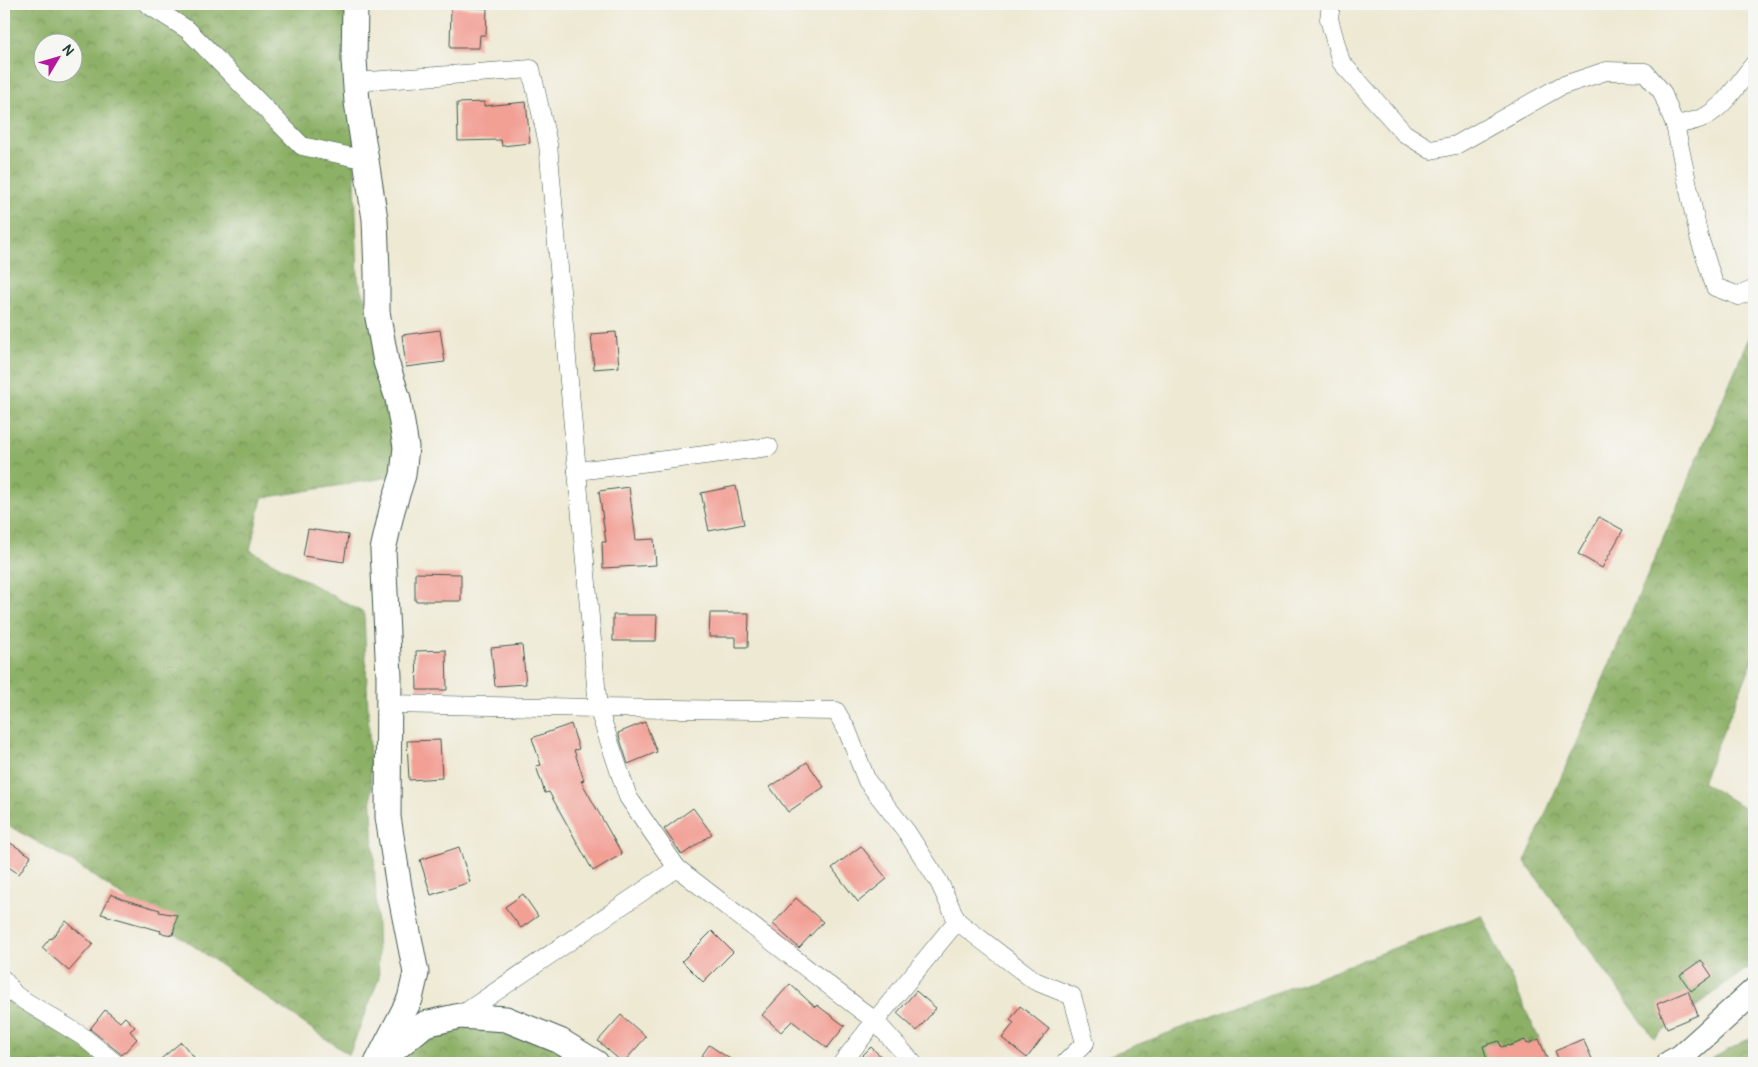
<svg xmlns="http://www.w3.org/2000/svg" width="1758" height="1067" viewBox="0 0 1758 1067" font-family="Pangolin,sans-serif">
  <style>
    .forest { fill: url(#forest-crowns); stroke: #56764d; fill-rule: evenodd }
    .building { fill: #f29f94 }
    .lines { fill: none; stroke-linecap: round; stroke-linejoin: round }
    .street-casing { stroke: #3e574c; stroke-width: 19 }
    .secondary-casing { stroke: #3e574c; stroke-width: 27 }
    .street { stroke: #fff; stroke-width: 18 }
    .secondary { stroke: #fff; stroke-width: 25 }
  </style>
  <defs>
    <pattern id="forest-crowns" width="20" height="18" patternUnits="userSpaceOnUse" patternTransform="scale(1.25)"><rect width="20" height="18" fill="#8cb066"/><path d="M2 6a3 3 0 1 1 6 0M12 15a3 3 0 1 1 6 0" fill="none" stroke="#729055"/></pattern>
  </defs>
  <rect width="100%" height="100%" fill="#f6f6f2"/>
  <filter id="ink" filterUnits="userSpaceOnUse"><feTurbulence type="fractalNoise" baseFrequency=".02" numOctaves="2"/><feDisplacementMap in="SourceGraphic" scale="10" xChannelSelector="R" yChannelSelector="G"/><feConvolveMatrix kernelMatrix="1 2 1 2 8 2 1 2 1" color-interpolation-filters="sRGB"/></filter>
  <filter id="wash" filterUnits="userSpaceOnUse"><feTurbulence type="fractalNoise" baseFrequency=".0096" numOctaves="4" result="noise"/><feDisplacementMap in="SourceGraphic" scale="20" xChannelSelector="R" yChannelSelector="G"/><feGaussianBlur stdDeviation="1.12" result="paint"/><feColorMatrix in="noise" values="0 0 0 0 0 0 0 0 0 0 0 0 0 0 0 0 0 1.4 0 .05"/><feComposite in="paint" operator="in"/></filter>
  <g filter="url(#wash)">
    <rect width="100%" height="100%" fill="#eee9d3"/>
    <g class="forest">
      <path d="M 4,4 L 362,4 L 356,82 L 355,181 L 358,280 L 383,342 L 403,475 L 262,498 L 250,550 L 364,613 L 379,978 L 349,1055 L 81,867 L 4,823 ZM 42,42 L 72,42 L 72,72 L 42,72 Z"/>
      <path d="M 1754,326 L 1754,658 L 1702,782 L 1754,814 L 1754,963 L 1654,1038 L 1525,862 Z"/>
      <path d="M 1482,915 L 1550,1063 L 1094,1063 L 1094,1061 Z"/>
      <path d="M 4,980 L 115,1063 L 4,1063 Z"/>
      <path d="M 425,1024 L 531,1029 L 591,1063 L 387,1063 Z"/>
      <path d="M 1754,1036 L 1754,1063 L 1704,1063 Z"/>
    </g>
    <g id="blocks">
      <g class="building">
        <path d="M 451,7 L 487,8 L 486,35 L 480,35 L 479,48 L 450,48 Z"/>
        <path d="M 484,102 L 484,106 L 526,102 L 530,143 L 502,146 L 501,140 L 458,141 L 457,103 Z"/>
        <path d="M 440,330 L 445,362 L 406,367 L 402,335 Z"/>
        <path d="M 616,332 L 619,367 L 594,369 L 591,334 Z"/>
        <path d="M 736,486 L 744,524 L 709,531 L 701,493 Z"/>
        <path d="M 629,487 L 636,540 L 654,539 L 656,565 L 603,568 L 602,542 L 606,542 L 599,491 Z"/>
        <path d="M 1599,517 L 1623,530 L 1602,568 L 1578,554 Z"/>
        <path d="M 308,529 L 348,535 L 344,562 L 303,556 Z"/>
        <path d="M 415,573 L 461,574 L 461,601 L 415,601 Z"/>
        <path d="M 710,613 L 749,613 L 748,647 L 736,647 L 736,637 L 709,637 Z"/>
        <path d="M 613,615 L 657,615 L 656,641 L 613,641 Z"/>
        <path d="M 522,645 L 526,684 L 495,686 L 491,648 Z"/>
        <path d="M 446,650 L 447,690 L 417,690 L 416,651 Z"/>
        <path d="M 645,722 L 657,752 L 628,764 L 618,733 Z"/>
        <path d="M 571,724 L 579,749 L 574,750 L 584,780 L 581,781 L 622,854 L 593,871 L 549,792 L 545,793 L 536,766 L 541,765 L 532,738 Z"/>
        <path d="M 440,740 L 442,778 L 409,780 L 407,741 Z"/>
        <path d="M 807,762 L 824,787 L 788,812 L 770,787 Z"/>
        <path d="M 693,808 L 712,834 L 682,855 L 664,829 Z"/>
        <path d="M 4,839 L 31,856 L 19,874 L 4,864 Z"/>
        <path d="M 861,846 L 887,879 L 858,902 L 832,868 Z"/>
        <path d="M 459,847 L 470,882 L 431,895 L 420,860 Z"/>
        <path d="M 111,894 L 122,899 L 160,910 L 159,912 L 177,915 L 173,935 L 160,933 L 161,931 L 101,914 Z"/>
        <path d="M 523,894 L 538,916 L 521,928 L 505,907 Z"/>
        <path d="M 796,898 L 823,922 L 799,948 L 773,924 Z"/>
        <path d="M 66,921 L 93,944 L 69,971 L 42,948 L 50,938 L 51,939 Z"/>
        <path d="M 712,931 L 733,952 L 703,982 L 682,961 Z"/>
        <path d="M 1701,960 L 1712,976 L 1691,991 L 1680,975 Z"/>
        <path d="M 790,984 L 815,1007 L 817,1005 L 845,1026 L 827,1048 L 792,1021 L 781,1032 L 762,1015 Z"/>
        <path d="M 916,991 L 936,1008 L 917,1031 L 897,1013 Z"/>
        <path d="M 1688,991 L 1698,1015 L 1667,1028 L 1657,1004 Z"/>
        <path d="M 1020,1006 L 1049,1029 L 1027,1058 L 1002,1038 L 1014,1023 L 1010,1020 Z"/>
        <path d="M 105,1010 L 120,1022 L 125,1017 L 135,1027 L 130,1031 L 137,1039 L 122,1055 L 90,1029 Z"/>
        <path d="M 621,1015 L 646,1037 L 623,1063 L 598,1041 Z"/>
        <path d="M 1539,1039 L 1549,1063 L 1488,1063 L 1483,1046 L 1499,1041 L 1501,1047 L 1508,1045 L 1509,1046 L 1525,1040 L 1527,1044 Z"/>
        <path d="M 1583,1039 L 1594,1063 L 1560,1063 L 1555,1051 Z"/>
        <path d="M 181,1042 L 194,1057 L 186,1063 L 156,1063 Z"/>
        <path d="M 709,1045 L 736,1063 L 697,1063 Z"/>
        <path d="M 871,1047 L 888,1063 L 855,1063 Z"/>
      </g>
    </g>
  </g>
  <g filter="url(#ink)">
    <use href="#blocks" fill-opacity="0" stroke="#3e574c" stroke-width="1"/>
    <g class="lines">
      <g class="street-casing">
        <g id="street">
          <path d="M 147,4 L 188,30 L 302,146 L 366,160"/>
          <path d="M 1331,4 L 1329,19 L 1341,62 L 1404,133 L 1431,150 L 1456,145 L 1561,86 L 1606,71 L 1645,72 L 1662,92 L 1675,125 L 1699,237 L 1715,287 L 1739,296 L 1754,289"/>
          <path d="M 356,82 L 531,69 L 548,144 L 598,708 L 389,704"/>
          <path d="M 1675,125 C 1686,123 1697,121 1706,116 C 1726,105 1739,82 1754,64"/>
          <path d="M 577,471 L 769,447"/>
          <path d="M 677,868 L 628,797 L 598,708 L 836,711 L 847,730 L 867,781 L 906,831 L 939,882 L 957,921"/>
          <path d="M 4,980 L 15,995 L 82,1036 L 115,1063"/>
          <path d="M 460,1016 L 677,868 L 875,1021 L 842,1063"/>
          <path d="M 913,1063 L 875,1021 L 957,921 L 1035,981 L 1072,996 L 1085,1043 L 1065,1063"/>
        </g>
      </g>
      <g class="secondary-casing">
        <g id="secondary">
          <path d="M 355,4 L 354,60 L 357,102 L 375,219 L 377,273 L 377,312 L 386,362 L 398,399 L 406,447 L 403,475 L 392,510 L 383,550 L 389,677 L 388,817 L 399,887 L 416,973 L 410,999 L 377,1063"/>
          <path d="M 386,1056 L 425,1024 L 460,1016 L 506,1019 L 560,1041 L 596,1063"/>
          <path d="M 1670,1063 L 1681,1057 L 1754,991"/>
        </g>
      </g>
      <use href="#street" class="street"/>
      <use href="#secondary" class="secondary"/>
    </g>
  </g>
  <rect width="1758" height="1067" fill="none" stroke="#f6f6f2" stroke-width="20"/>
  <g transform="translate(58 58) rotate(52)"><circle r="24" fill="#f6f6f2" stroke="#a0aca6"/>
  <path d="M0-4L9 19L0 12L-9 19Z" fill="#b5179e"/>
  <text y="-8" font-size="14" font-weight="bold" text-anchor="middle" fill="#1f3d34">N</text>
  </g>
</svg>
